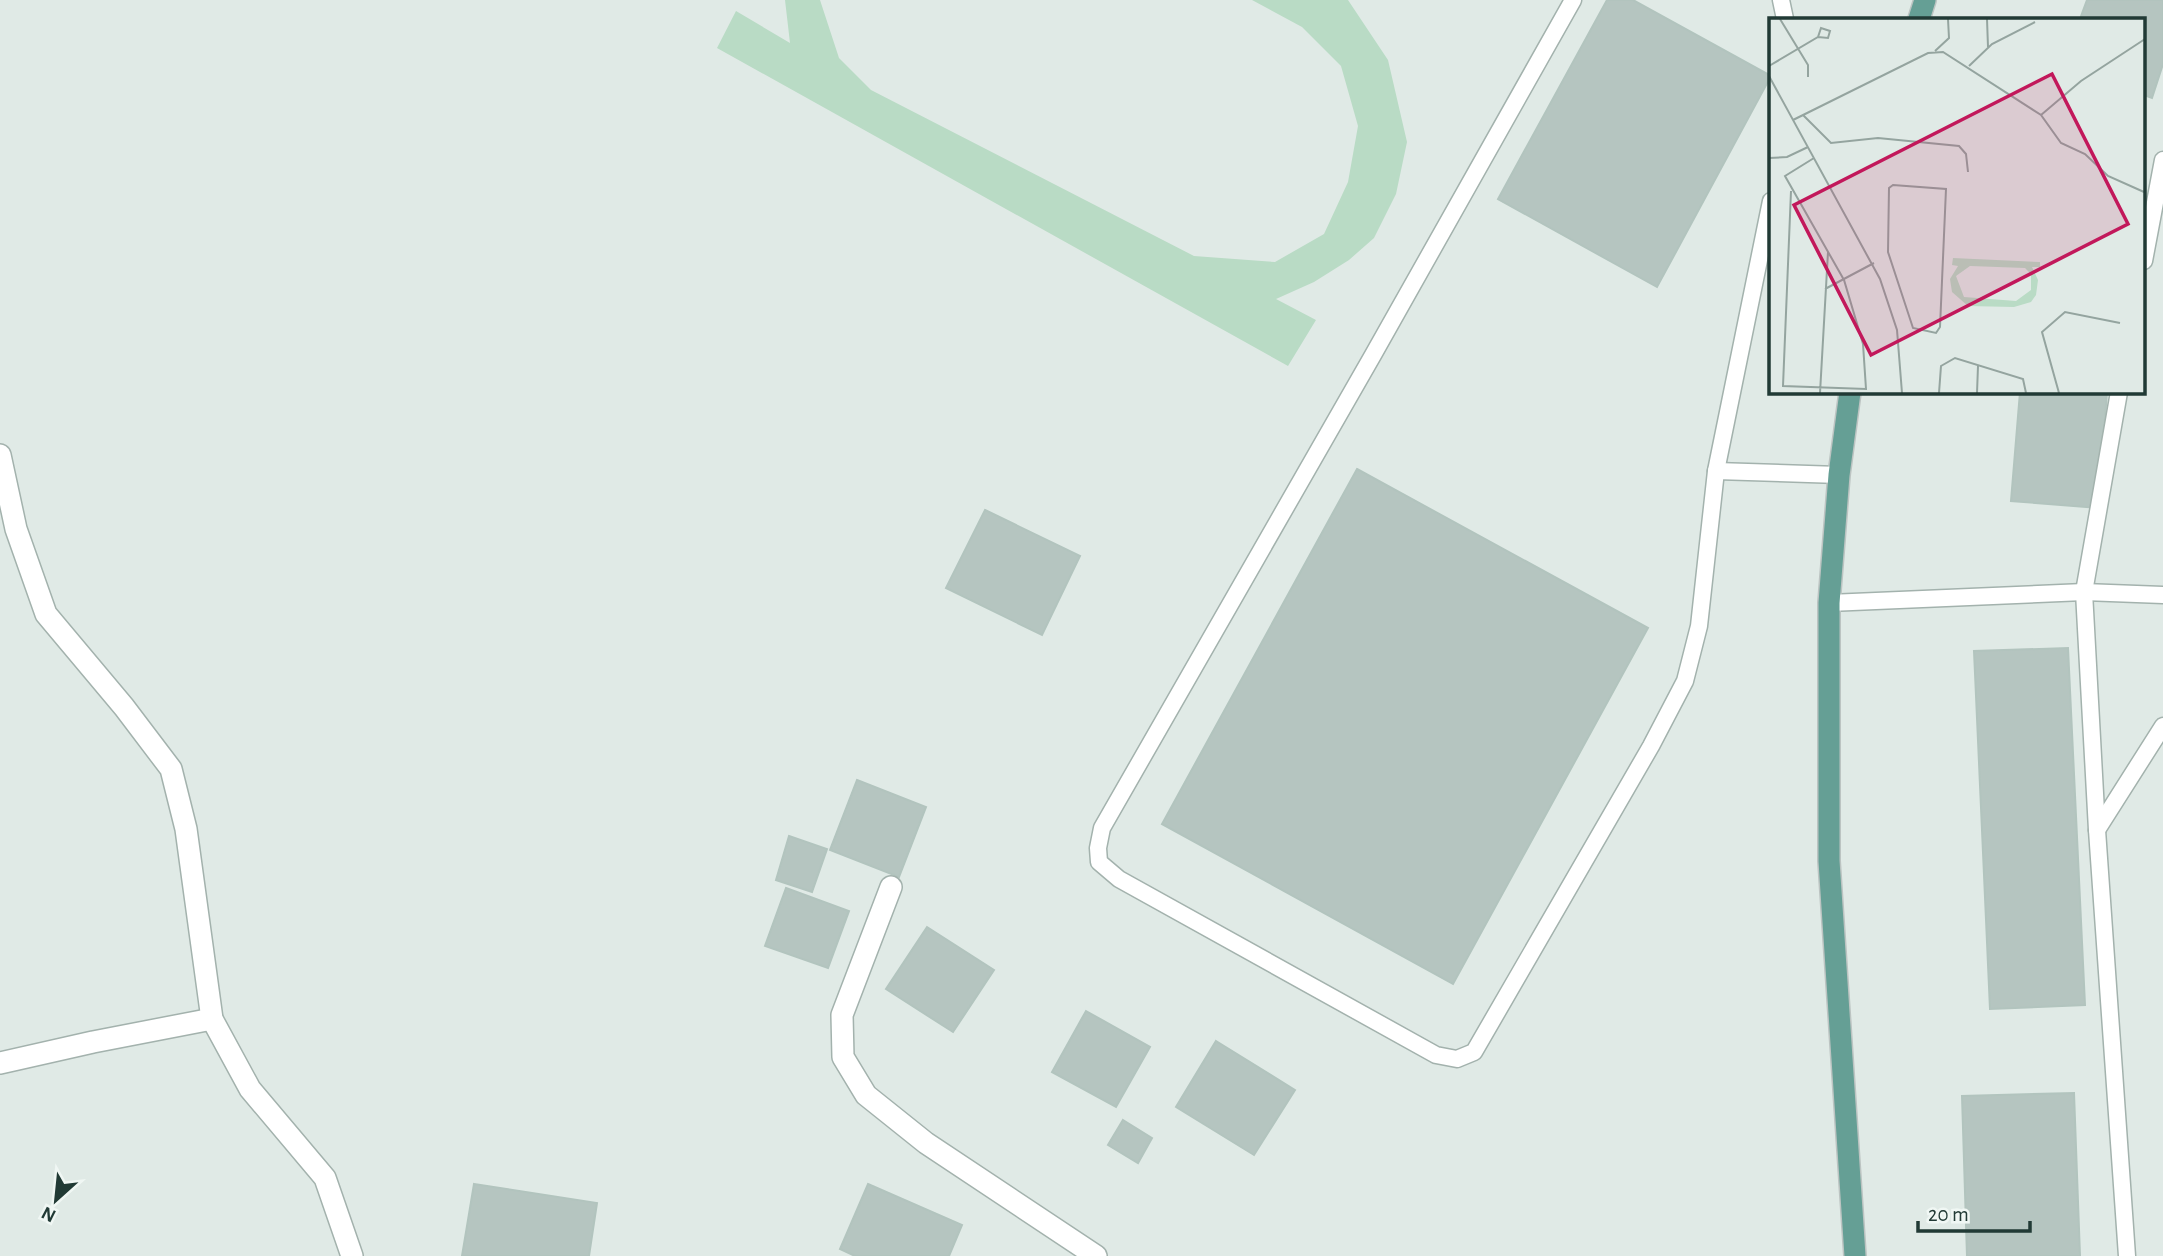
<svg xmlns="http://www.w3.org/2000/svg" width="2163" height="1256" viewBox="0 0 2163 1256" font-family="'Alegreya Sans',sans-serif">
  <style>
    .pitch { fill: #b9dbc5 }
    .building { fill: #b5c5c0; stroke: #b2c4be; stroke-width: 2 }
    .lines { fill: none; stroke-linecap: round; stroke-linejoin: round }
    .service-casing { stroke: #a3b2ad; stroke-width: 19 }
    .minor-casing { stroke: #a3b2ad; stroke-width: 24 }
    .primary-casing { stroke: #bcc4c2; stroke-width: 24 }
    .service { stroke: #fff; stroke-width: 16 }
    .minor { stroke: #fff; stroke-width: 21 }
    .primary { stroke: #659f95; stroke-width: 21 }
    .inset-road { fill: none; stroke: #94a49f; stroke-width: 2 }
    .view { fill: #c2185b; fill-opacity: 0.15; stroke: #c2185b; stroke-width: 3.5 }
    .inset-edge { fill: none; stroke: #213a35; stroke-width: 3.5 }
  </style>
  <rect width="100%" height="100%" fill="#e0eae6"/>
  <path class="pitch" d="M 785,0 L 820,0 L 839,58 L 871,90 L 1194,256 L 1275,262 L 1324,234 L 1348,182 L 1358,126 L 1341,66 L 1302,27 L 1252,0 L 1348,0 L 1388,60 L 1407,142 L 1396,194 L 1374,238 L 1349,260 L 1314,282 L 1276,299 L 1316,320 L 1288,366 L 717,48 L 736,11 L 790,43 Z"/>
  <g class="building">
    <path d="M 1607,0 L 1633,0 L 1771,76 L 1657,287 L 1498,199 Z"/>
    <path d="M 2087,0 L 2163,0 L 2163,64 L 2152,98 L 2144,95 L 2144,19 L 2080,19 Z"/>
    <path d="M 2020,392 L 2107,392 L 2098,508 L 2011,501 Z"/>
    <path d="M 1357,469 L 1648,628 L 1453,984 L 1162,824 Z"/>
    <path d="M 985,510 L 1080,556 L 1042,635 L 946,588 Z"/>
    <path d="M 2068,648 L 2085,1005 L 1990,1009 L 1974,651 Z"/>
    <path d="M 857,780 L 926,807 L 899,877 L 830,850 Z"/>
    <path d="M 789,836 L 827,849 L 812,892 L 776,880 Z"/>
    <path d="M 786,888 L 849,911 L 828,968 L 765,946 Z"/>
    <path d="M 927,927 L 994,970 L 953,1032 L 886,989 Z"/>
    <path d="M 1086,1011 L 1150,1047 L 1116,1107 L 1052,1072 Z"/>
    <path d="M 1216,1041 L 1295,1090 L 1254,1155 L 1176,1107 Z"/>
    <path d="M 2074,1093 L 2080,1256 L 1967,1256 L 1962,1096 Z"/>
    <path d="M 1123,1120 L 1152,1138 L 1138,1163 L 1108,1145 Z"/>
    <path d="M 474,1184 L 597,1203 L 589,1256 L 462,1256 Z"/>
    <path d="M 868,1184 L 962,1225 L 949,1256 L 855,1256 L 840,1249 Z"/>
  </g>
  <g class="lines">
    <g class="service-casing">
      <g id="service">
        <path d="M 1573,0 L 1373,355 L 1102,828 L 1098,848 L 1099,862 L 1119,879 L 1436,1055 L 1457,1059 L 1474,1052 L 1651,746 L 1685,681 L 1699,626 L 1716,471 L 1771,201"/>
        <path d="M 1781,0 L 1785,19"/>
        <path d="M 2144,261 L 2163,160"/>
        <path d="M 2119,392 L 2084,592 L 2097,830 L 2127,1256"/>
        <path d="M 1716,471 L 1839,475"/>
        <path d="M 1829,603 L 2084,592 L 2163,595"/>
        <path d="M 2097,830 L 2163,726"/>
      </g>
    </g>
    <g class="minor-casing">
      <g id="minor">
        <path d="M 0,455 L 16,529 L 46,614 L 124,707 L 171,769 L 186,829 L 212,1019 L 250,1089 L 325,1178 L 352,1256"/>
        <path d="M 891,887 L 842,1015 L 843,1057 L 866,1095 L 926,1143 L 1096,1256"/>
        <path d="M 0,1063 L 93,1042 L 212,1019"/>
      </g>
    </g>
    <g class="primary-casing">
      <g id="primary">
        <path d="M 1919,19 L 1925,0"/>
        <path d="M 1850,392 L 1839,475 L 1829,603 L 1829,861 L 1855,1256"/>
      </g>
    </g>
    <use href="#service" class="service"/>
    <use href="#minor" class="minor"/>
    <use href="#primary" class="primary"/>
  </g>
  <g transform="translate(1769 18)">
    <rect width="376" height="376" fill="#e0eae6"/>
    <path d="M 184,240 L 271,244 L 271,249 L 263,249 L 269,262 L 267,277 L 262,284 L 245,289 L 199,288 L 183,274 L 181,261 L 189,248 L 183,247 ZM 201,248 L 256,250 L 262,256 L 262,272 L 247,283 L 195,279 L 187,258 Z" fill="#b9dbc5" fill-rule="evenodd"/>
    <path class="inset-road" d="M 11,1 L 39,47 L 39,59M 218,1 L 219,29M 166,33 L 180,20 L 179,1M 0,48 L 49,19 L 59,20 L 61,13 L 52,10 L 49,19M 200,48 L 223,26 L 266,4M 0,58 L 111,261 L 128,312 L 133,375M 34,97 L 62,125 L 109,120 L 190,128 L 197,136 L 199,154M 272,97 L 312,63 L 376,21M 24,102 L 159,35 L 174,34 L 272,97 L 292,125 L 316,136 L 339,158 L 375,174M 0,140 L 18,139 L 39,129M 124,167 L 177,171 L 171,309 L 167,315 L 144,310 L 119,234 L 120,170 ZM 22,173 L 14,368 L 97,371 L 94,326 L 75,262 L 16,158 L 45,140M 56,271 L 105,245M 51,375 L 59,234M 170,375 L 172,348 L 186,340 L 254,361 L 257,375M 208,375 L 209,348M 290,375 L 273,314 L 296,294 L 351,305"/>
    <path class="view" d="M 283,56 L 359,206 L 102,337 L 25,187 Z"/>
    <rect width="376" height="376" class="inset-edge"/>
  </g>
  <g transform="translate(56 1200) rotate(207)" stroke="#f0f7f4" stroke-width="5" paint-order="stroke">
  <path d="M0-5L12 26L0 18L-12 26Z" fill="#213a35"/>
  <text y="-10" font-size="19" font-weight="bold" text-anchor="middle" fill="#213a35">N</text>
  </g>
  <path d="M1918 1221v10h112v-10" fill="none" stroke="#213a35" stroke-width="3.5"/>
  <text x="1928" y="1221" font-size="21" fill="#213a35" stroke="#f0f7f4" stroke-width="5" paint-order="stroke">20 m</text>
</svg>
